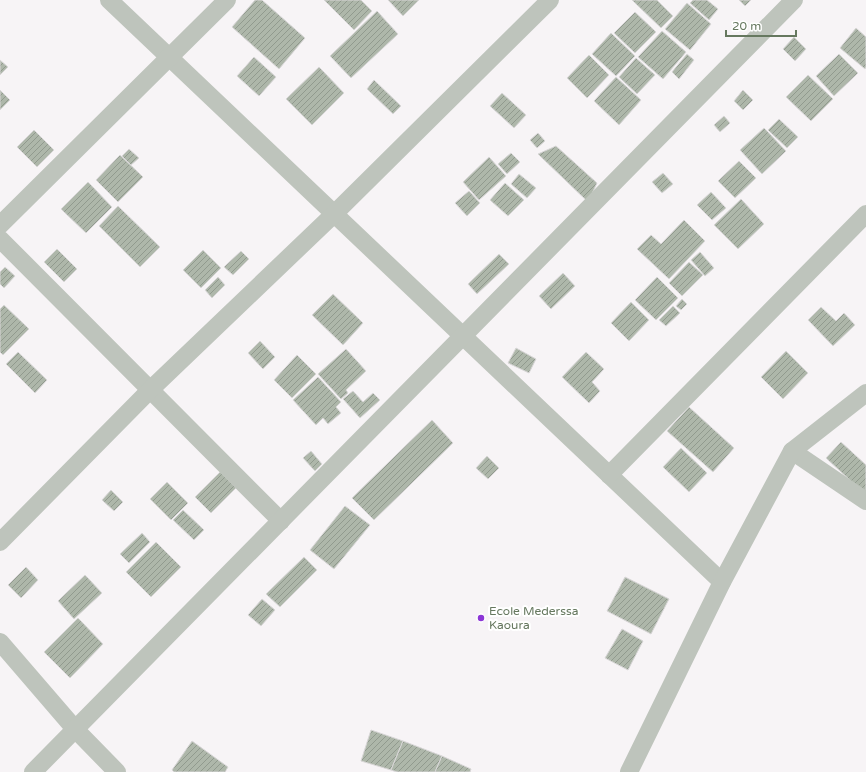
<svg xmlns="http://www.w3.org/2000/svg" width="866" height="772" viewBox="0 0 866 772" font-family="'Varela Round',sans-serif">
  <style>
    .building { fill: url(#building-hatch); stroke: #d9d7d8 }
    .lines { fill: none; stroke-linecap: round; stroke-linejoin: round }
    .street { stroke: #bec4bc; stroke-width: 18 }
    .poi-dot { fill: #8c35d6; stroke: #fff; stroke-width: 1.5 }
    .labels { text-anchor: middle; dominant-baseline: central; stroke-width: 4; stroke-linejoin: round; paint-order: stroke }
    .poi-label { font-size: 12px; fill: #66785f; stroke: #fff; text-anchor: start }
  </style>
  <defs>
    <pattern id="building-hatch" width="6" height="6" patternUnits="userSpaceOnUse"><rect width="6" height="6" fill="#aeb7aa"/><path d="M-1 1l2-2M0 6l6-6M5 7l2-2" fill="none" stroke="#919a8e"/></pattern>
  </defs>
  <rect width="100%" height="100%" fill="#f7f4f6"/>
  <g class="building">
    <path d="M 255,0 L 262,0 L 305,38 L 279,69 L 232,27 Z"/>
    <path d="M 324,0 L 361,0 L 372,11 L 354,30 Z"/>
    <path d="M 388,0 L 419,0 L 403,16 Z"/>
    <path d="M 632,0 L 657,0 L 673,16 L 661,28 Z"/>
    <path d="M 693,0 L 707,0 L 718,9 L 709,20 L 690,3 Z"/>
    <path d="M 739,0 L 751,0 L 745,6 Z"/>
    <path d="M 687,3 L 711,24 L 690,50 L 665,29 Z"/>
    <path d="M 377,11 L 398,34 L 351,78 L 330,56 Z"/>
    <path d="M 635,12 L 656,32 L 635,53 L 614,33 Z"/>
    <path d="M 856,28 L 866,37 L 866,67 L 865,69 L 840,48 Z"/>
    <path d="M 662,31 L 686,52 L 663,79 L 638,57 Z"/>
    <path d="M 611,33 L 635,56 L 616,76 L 592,54 Z"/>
    <path d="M 794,37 L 806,49 L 795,61 L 783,49 Z"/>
    <path d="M 687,54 L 694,60 L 679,79 L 672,72 Z"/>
    <path d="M 839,54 L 858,73 L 834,96 L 816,76 Z"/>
    <path d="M 589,55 L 609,75 L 587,98 L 567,78 Z"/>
    <path d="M 254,57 L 276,77 L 259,96 L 237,76 Z"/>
    <path d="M 636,58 L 655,75 L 637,94 L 619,77 Z"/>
    <path d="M 0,60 L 8,67 L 0,75 Z"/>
    <path d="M 319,67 L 344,93 L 312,125 L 286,99 Z"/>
    <path d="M 808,75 L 833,99 L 811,121 L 786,97 Z"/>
    <path d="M 616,77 L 641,100 L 619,125 L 594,101 Z"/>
    <path d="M 374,80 L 401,106 L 393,114 L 367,89 Z"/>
    <path d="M 0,90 L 10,100 L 0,110 Z"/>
    <path d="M 743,90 L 753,100 L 743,110 L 734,101 Z"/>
    <path d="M 502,93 L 526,115 L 514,128 L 490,106 Z"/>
    <path d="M 724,116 L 730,123 L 720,132 L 714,125 Z"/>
    <path d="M 779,119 L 798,137 L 787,148 L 768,130 Z"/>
    <path d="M 764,128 L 786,151 L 762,174 L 740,150 Z"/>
    <path d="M 34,130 L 54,150 L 37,167 L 17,147 Z"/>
    <path d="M 538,133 L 545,141 L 537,148 L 530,140 Z"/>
    <path d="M 556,146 L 597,183 L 588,202 L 538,154 Z"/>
    <path d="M 129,149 L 139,158 L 131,165 L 122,156 Z"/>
    <path d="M 511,153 L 520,162 L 507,174 L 498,164 Z"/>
    <path d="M 120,155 L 143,177 L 118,202 L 96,180 Z"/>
    <path d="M 489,157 L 506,176 L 479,200 L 463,182 Z"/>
    <path d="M 739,161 L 756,178 L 735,198 L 718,181 Z"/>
    <path d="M 663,173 L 673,184 L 662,193 L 652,182 Z"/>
    <path d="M 519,174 L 536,188 L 527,198 L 511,184 Z"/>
    <path d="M 88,182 L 112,207 L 86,233 L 61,209 Z"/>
    <path d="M 505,183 L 524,200 L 508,216 L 490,200 Z"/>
    <path d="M 469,191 L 480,203 L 467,216 L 455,203 Z"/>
    <path d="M 711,192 L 726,208 L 712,220 L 697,205 Z"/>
    <path d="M 741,199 L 764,224 L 738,249 L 714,225 Z"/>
    <path d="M 118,206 L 160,247 L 140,267 L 99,226 Z"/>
    <path d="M 684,220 L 705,241 L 669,279 L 637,249 L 651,235 L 661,244 Z"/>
    <path d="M 57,249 L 77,269 L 64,282 L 44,262 Z"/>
    <path d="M 203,250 L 221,268 L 201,288 L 183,270 Z"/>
    <path d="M 241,251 L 249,259 L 233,275 L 224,267 Z"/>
    <path d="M 700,252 L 714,268 L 705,276 L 691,260 Z"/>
    <path d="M 499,254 L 509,264 L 477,294 L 468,284 Z"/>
    <path d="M 689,262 L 703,275 L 682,296 L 669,283 Z"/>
    <path d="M 5,267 L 15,276 L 4,288 L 0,284 L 0,272 Z"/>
    <path d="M 563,273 L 575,286 L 551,309 L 539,296 Z"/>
    <path d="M 218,277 L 225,285 L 212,298 L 205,290 Z"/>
    <path d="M 657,277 L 678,298 L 656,320 L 635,300 Z"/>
    <path d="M 333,294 L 363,323 L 343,345 L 312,315 Z"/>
    <path d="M 682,299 L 687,304 L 681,310 L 676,306 Z"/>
    <path d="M 631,302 L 649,320 L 629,341 L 611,323 Z"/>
    <path d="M 4,305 L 29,329 L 3,355 L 0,352 L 0,309 Z"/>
    <path d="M 673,306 L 680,313 L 666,326 L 659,320 Z"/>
    <path d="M 821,307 L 836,321 L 844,313 L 855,325 L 833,346 L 808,320 Z"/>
    <path d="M 260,341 L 275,357 L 263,369 L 248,353 Z"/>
    <path d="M 516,348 L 536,359 L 529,373 L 508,363 Z"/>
    <path d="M 346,349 L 366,371 L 346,390 L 348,393 L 341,399 L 318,374 Z"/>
    <path d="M 786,351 L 808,373 L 783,399 L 761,377 Z"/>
    <path d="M 18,352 L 47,380 L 35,393 L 6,364 Z"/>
    <path d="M 586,352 L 604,369 L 592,382 L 600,391 L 589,403 L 562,377 Z"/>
    <path d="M 297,355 L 316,374 L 292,398 L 274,380 Z"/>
    <path d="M 318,377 L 341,402 L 336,407 L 341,413 L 328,424 L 323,418 L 316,425 L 293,400 Z"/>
    <path d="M 353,391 L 363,402 L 373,393 L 380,400 L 360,418 L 343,399 Z"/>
    <path d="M 689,407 L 734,448 L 713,472 L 667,431 Z"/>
    <path d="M 432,420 L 453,443 L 374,520 L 352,498 Z"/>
    <path d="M 841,442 L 866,465 L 866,495 L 826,458 Z"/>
    <path d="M 681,448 L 707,473 L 689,492 L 663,467 Z"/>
    <path d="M 311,451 L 322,464 L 315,471 L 303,458 Z"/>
    <path d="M 487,456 L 499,468 L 488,479 L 476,468 Z"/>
    <path d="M 220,472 L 236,488 L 211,513 L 195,497 Z"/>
    <path d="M 167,482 L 188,503 L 171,520 L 150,499 Z"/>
    <path d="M 111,490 L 123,502 L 114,511 L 102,500 Z"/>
    <path d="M 345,506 L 370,525 L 334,569 L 310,550 Z"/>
    <path d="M 183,510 L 204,530 L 194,540 L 173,520 Z"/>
    <path d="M 142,533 L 150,542 L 129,563 L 120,554 Z"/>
    <path d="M 156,542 L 181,567 L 151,597 L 126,572 Z"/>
    <path d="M 304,557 L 317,570 L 280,607 L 266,594 Z"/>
    <path d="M 26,567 L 38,580 L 21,598 L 8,585 Z"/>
    <path d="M 85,575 L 102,593 L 74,619 L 58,601 Z"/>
    <path d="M 625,577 L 669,599 L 651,634 L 607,611 Z"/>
    <path d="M 262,599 L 275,610 L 261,626 L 248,615 Z"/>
    <path d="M 78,618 L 103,644 L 70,678 L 44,652 Z"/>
    <path d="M 622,629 L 643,641 L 628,670 L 605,658 Z"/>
    <path d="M 371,730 L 403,741 L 391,770 L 361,761 Z"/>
    <path d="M 192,741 L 228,767 L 225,772 L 174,772 L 172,770 Z"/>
    <path d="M 403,741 L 442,756 L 435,772 L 397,772 L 391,770 Z"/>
    <path d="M 442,756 L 471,769 L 470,772 L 435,772 Z"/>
  </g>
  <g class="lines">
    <g class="street">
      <path d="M 109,0 L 722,582"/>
      <path d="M 0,225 L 227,0"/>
      <path d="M 0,239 L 281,521"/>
      <path d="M 792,451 L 866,501"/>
      <path d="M 609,475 L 866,214"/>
      <path d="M 0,542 L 150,390 L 334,214 L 550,0"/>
      <path d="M 0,642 L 75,729 L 117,772"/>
      <path d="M 33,772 L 794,0"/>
      <path d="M 629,772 L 722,582 L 792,451 L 866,393"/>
    </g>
  </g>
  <circle class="poi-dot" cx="481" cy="618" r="4"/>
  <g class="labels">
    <g class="poi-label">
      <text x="489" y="611">Ecole Mederssa<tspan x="489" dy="14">Kaoura</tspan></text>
    </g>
  </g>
  <path d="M726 30v6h70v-6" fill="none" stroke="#66785f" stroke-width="2"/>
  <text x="732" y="30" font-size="12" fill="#66785f" stroke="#ffffff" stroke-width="3" paint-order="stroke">20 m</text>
</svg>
